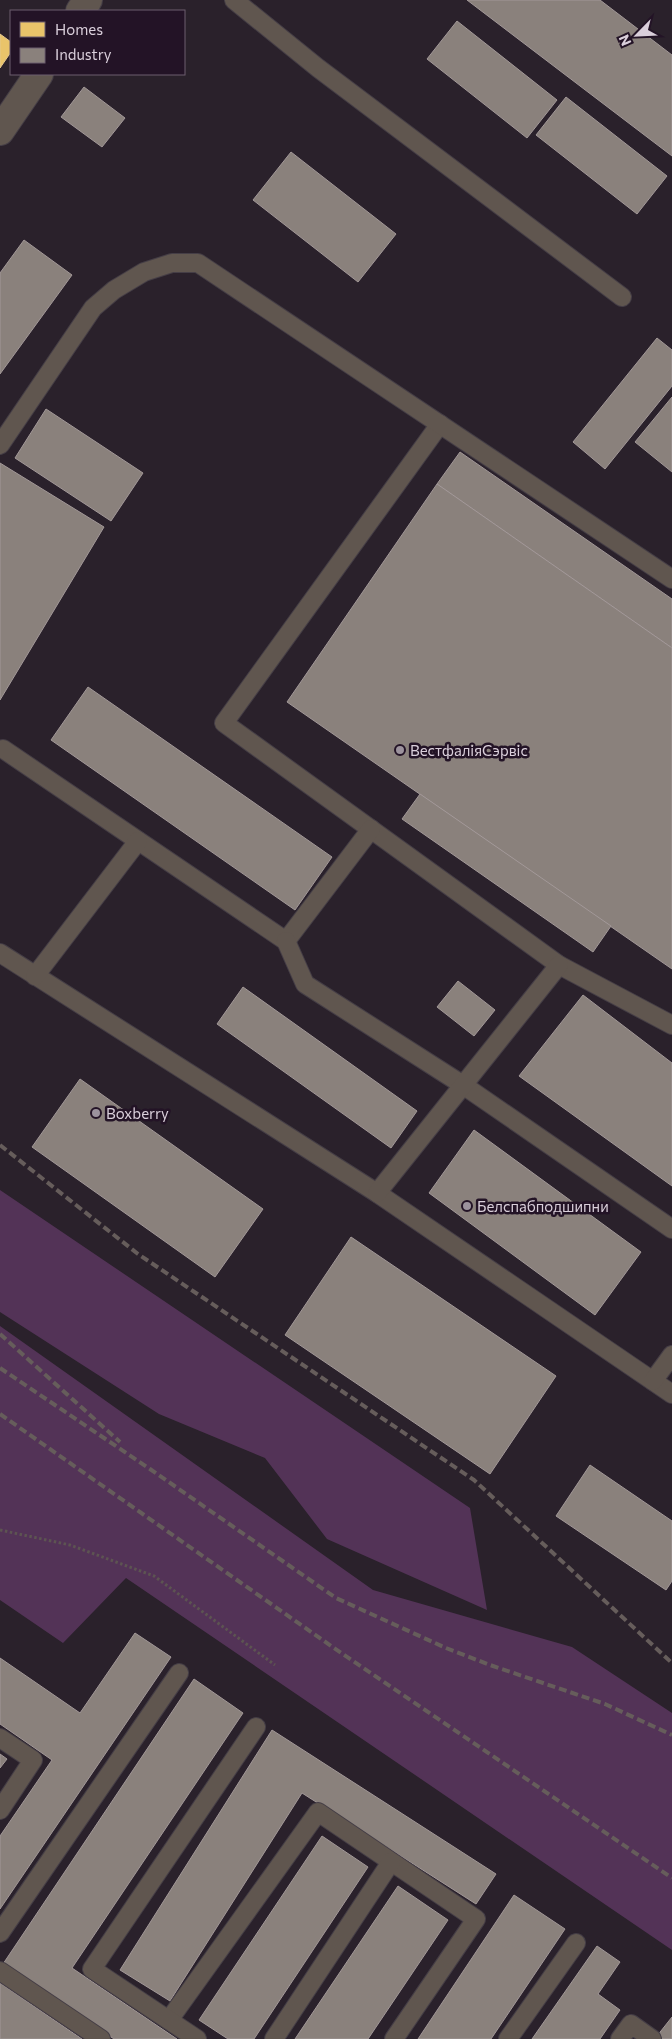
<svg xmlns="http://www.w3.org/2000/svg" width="672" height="2039" viewBox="0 0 672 2039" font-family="Commissioner,sans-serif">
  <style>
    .green { fill: #533357 }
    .homes { fill: #e9c46a; stroke: #e4c78c }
    .industry { fill: #8a817c; stroke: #a29898 }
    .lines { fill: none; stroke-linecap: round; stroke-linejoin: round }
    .lane-casing { stroke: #453e46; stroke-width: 20 }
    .street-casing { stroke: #453e46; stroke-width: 30 }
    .path { stroke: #5d5452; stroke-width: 3; stroke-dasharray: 2.5 2.5; stroke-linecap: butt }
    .lane { stroke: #60564f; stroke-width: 18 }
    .street { stroke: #60564f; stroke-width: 28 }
    .rail { stroke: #665d5b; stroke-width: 4; stroke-dasharray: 8 4; stroke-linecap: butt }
    .poi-dot { fill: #9c929d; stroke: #231326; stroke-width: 2 }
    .labels { text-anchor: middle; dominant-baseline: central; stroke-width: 5; stroke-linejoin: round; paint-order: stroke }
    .poi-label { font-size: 15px; fill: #dacfdb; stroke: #231326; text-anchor: start }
  </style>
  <rect width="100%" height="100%" fill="#2a212b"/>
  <g class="green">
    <path d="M 0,1190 L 470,1508 L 487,1610 L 327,1539 L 265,1458 L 159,1414 L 0,1312 Z"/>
    <path d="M 0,1326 L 373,1590 L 572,1647 L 672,1713 L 672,1950 L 126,1578 L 63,1643 L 0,1600 Z"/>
  </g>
  <path class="homes" d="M 0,34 L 11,42 L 11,52 L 0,68 Z"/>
  <g class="industry">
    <path d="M 467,0 L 600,0 L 672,55 L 672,156 Z"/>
    <path d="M 457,21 L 557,100 L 527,138 L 427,59 Z"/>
    <path d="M 84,87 L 125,118 L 102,147 L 61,117 Z"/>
    <path d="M 566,97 L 667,176 L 637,214 L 536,135 Z"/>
    <path d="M 291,152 L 396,234 L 358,282 L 253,200 Z"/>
    <path d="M 24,240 L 72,275 L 0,374 L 0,273 Z"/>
    <path d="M 657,338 L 672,350 L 672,386 L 605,469 L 573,442 Z"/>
    <path d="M 672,397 L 672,472 L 635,442 Z"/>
    <path d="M 46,409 L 143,473 L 111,521 L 15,458 Z"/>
    <path d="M 460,452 L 672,599 L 672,648 L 437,484 Z"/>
    <path d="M 0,463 L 104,527 L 0,700 Z"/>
    <path d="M 437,484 L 672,648 L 672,969 L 287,702 Z"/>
    <path d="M 88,687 L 332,857 L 295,910 L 51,740 Z"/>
    <path d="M 420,794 L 611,926 L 593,952 L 402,819 Z"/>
    <path d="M 458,981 L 495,1010 L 474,1036 L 437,1007 Z"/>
    <path d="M 243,987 L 417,1111 L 391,1148 L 217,1024 Z"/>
    <path d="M 583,995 L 672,1063 L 672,1186 L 519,1076 Z"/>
    <path d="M 80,1079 L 263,1209 L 215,1277 L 32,1147 Z"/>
    <path d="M 474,1130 L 641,1252 L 595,1315 L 429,1193 Z"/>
    <path d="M 351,1237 L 556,1376 L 490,1474 L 285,1335 Z"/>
    <path d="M 590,1465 L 672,1521 L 672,1581 L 666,1590 L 556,1516 Z"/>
    <path d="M 135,1633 L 171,1657 L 0,1909 L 0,1836 L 52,1760 L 0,1724 L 0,1658 L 80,1713 Z"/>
    <path d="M 194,1679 L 243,1713 L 72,1968 L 177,2039 L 114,2039 L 3,1964 Z"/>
    <path d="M 272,1730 L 496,1874 L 476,1904 L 302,1793 L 170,2001 L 120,1970 Z"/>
    <path d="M 0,1754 L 7,1759 L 0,1768 Z"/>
    <path d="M 322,1836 L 368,1867 L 254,2039 L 228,2039 L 199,2020 Z"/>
    <path d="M 398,1886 L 448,1920 L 368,2039 L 295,2039 Z"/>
    <path d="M 514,1895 L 565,1929 L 491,2039 L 418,2039 Z"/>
    <path d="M 597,1946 L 620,1962 L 598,1994 L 620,2010 L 600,2039 L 532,2039 Z"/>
    <path d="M 0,1983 L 82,2039 L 0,2039 Z"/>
    <path d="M 672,2017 L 672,2039 L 661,2039 L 657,2036 Z"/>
  </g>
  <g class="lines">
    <g class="lane-casing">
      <g id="lane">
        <path d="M 234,0 L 318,68 L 622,297"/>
        <path d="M 440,424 L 224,723 L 559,965 L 672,1025"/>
        <path d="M 0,445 L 93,308 L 114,290 L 144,272 L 172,263 L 198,263 L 672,579"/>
        <path d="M 3,749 L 286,941 L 371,829"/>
        <path d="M 286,941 L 305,984 L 463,1085 L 672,1229"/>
        <path d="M 0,953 L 377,1193 L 672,1394"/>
        <path d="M 35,976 L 138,841"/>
        <path d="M 377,1193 L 559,965"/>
        <path d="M 653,1381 L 672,1355"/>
        <path d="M 0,1738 L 33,1760 L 0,1810"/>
        <path d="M 0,1933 L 179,1673"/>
        <path d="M 0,1971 L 101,2039"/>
        <path d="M 169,2020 L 318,1812 L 476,1919 L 394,2039"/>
        <path d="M 197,2039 L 92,1969 L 256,1727"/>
        <path d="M 274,2039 L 391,1862"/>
        <path d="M 508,2039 L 576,1943"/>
        <path d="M 620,2039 L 631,2024 L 652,2039"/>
      </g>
    </g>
    <g class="street-casing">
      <g id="street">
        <path d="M 80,11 L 88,0"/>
        <path d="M 0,131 L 39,74"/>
      </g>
    </g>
    <path class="path" d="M 0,1530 L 70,1545 L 154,1576 L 275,1665"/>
    <use href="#lane" class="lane"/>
    <use href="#street" class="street"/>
    <g class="rail">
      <path d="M 0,1145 L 138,1254 L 474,1480 L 672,1663"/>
      <path d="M 0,1334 L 120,1442"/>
      <path d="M 0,1368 L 150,1469 L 336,1598 L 446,1648 L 490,1665 L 605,1704 L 672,1735"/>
      <path d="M 0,1414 L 334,1648 L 672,1878"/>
    </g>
  </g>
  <g class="poi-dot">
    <circle cx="400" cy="750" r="5"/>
    <circle cx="96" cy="1113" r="5"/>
    <circle cx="467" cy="1206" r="5"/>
  </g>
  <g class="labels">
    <g class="poi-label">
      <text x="410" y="750">ВестфаліяСэрвіс</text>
      <text x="106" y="1113">Boxberry</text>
      <text x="477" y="1206">Белспабподшипни</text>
    </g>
  </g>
  <rect x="10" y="10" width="175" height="65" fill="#231326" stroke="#6c5e6e"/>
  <rect x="20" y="22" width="25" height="15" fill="#e9c46a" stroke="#6c5e6e"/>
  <text x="55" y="35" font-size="15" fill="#dacfdb">Homes</text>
  <rect x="20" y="48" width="25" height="15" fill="#8a817c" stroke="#6c5e6e"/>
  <text x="55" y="60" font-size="15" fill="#dacfdb">Industry</text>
  <g transform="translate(637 35) rotate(246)" stroke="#231326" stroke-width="4" paint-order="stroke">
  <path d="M0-4L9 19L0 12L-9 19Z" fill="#dacfdb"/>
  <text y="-8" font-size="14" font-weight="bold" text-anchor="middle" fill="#dacfdb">N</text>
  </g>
</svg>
